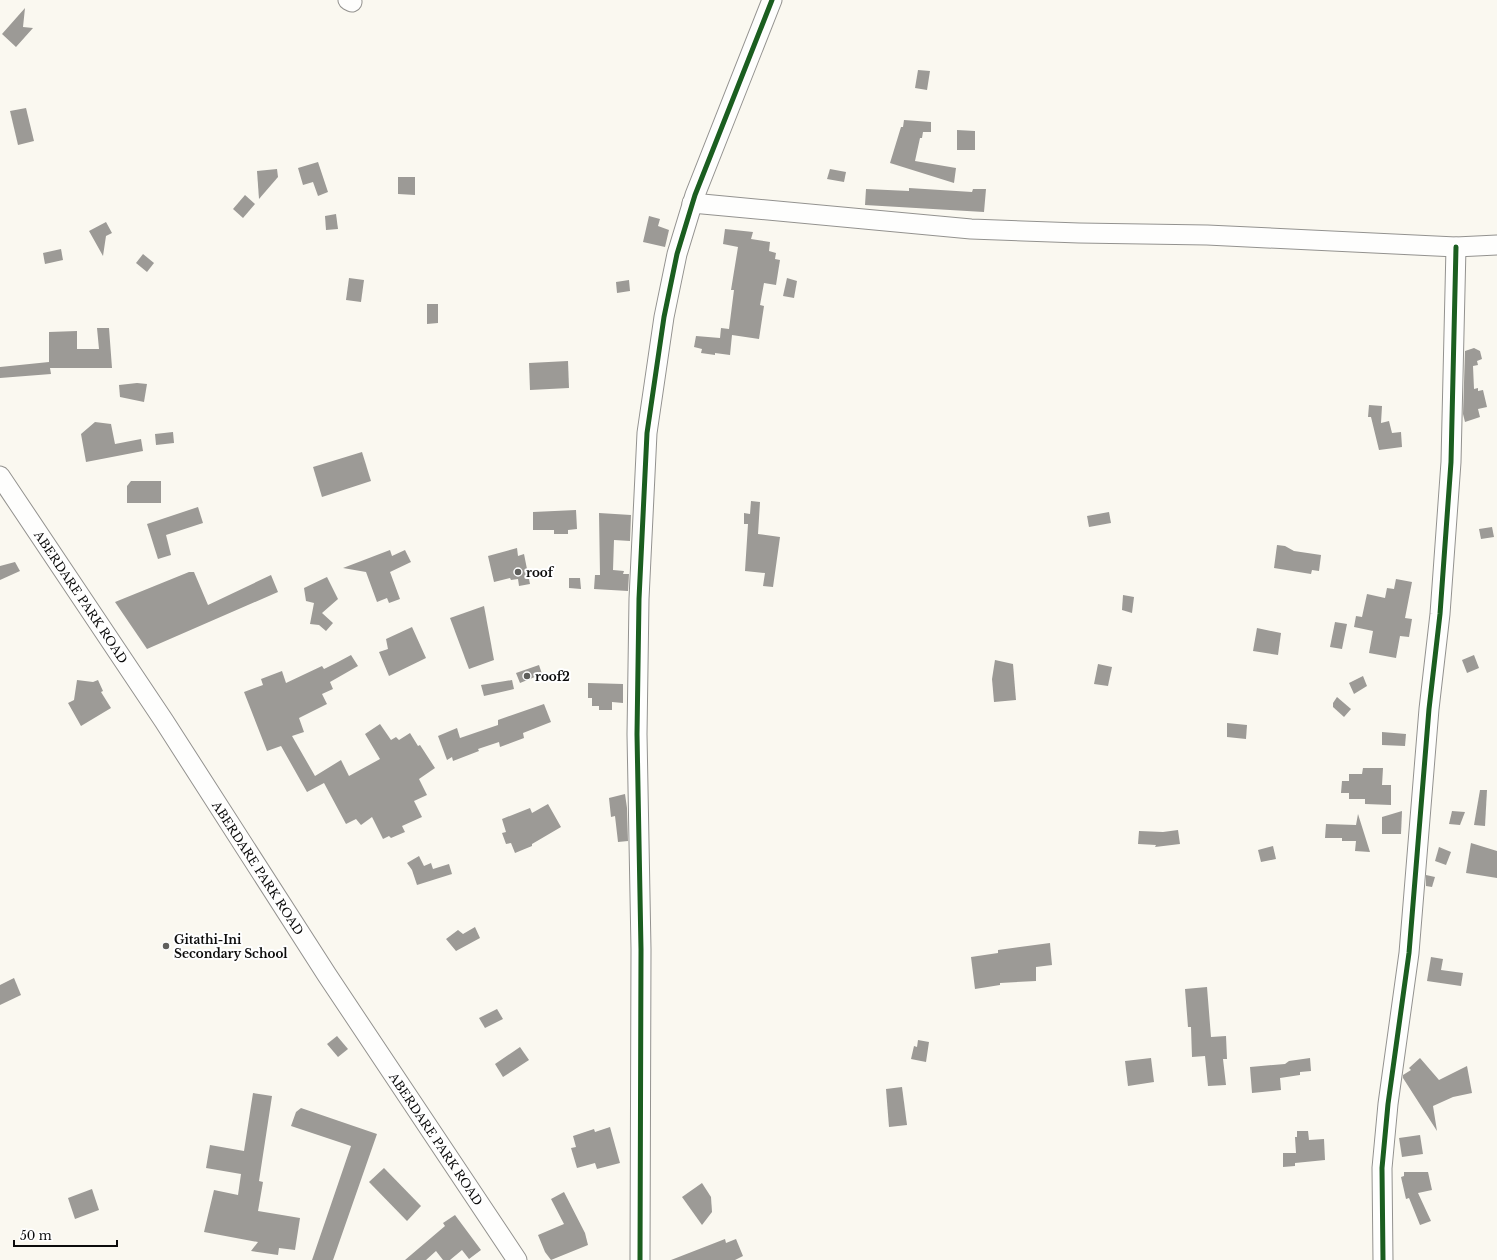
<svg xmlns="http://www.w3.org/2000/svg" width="1497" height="1260" viewBox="0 0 1497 1260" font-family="'Libre Baskerville',serif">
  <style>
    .building { fill: #9c9a96 }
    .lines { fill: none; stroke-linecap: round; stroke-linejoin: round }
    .minor-casing { stroke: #93928f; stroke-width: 21 }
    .minor { stroke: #fefefd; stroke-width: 19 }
    .cycleway-casing { stroke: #fff; stroke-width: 8 }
    .cycleway { stroke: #1b5e20; stroke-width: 5 }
    .poi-dot { fill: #5f5f5c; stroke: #fff; stroke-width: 1.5 }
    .labels { text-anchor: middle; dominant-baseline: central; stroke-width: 4; stroke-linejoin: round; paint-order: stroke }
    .poi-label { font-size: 12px; font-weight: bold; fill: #0c0c0c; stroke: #fff; text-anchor: start }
    .street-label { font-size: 12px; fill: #0c0c0c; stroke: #fff }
  </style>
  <rect width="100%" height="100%" fill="#faf8f0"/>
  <g class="building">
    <path d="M 25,8 L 23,27 L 33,28 L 16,47 L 2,34 Z"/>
    <path d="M 918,70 L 930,71 L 927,90 L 915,88 Z"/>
    <path d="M 26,108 L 34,141 L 18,145 L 10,111 Z"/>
    <path d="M 904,120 L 931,122 L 931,132 L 923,132 L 922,138 L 920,138 L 915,161 L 956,168 L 954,183 L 890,163 L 901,127 L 903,127 Z"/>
    <path d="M 957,130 L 975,131 L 975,150 L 957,150 Z"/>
    <path d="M 318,162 L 328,192 L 318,196 L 313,182 L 303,185 L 298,168 Z"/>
    <path d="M 277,169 L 278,177 L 259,199 L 257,171 Z"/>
    <path d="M 830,169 L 846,172 L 844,182 L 827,179 Z"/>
    <path d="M 398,177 L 415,177 L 415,195 L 398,194 Z"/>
    <path d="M 909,188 L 972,192 L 973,189 L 986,189 L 984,212 L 865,205 L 866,189 L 909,191 Z"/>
    <path d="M 245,195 L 255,204 L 243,218 L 233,209 Z"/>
    <path d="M 336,214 L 338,229 L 326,230 L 325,216 Z"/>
    <path d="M 649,216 L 660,219 L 658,226 L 669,230 L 665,247 L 643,242 Z"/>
    <path d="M 106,222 L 112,233 L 106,236 L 103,256 L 89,231 Z"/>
    <path d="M 725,229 L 753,232 L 751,239 L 770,242 L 769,251 L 776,253 L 775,259 L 780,260 L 776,285 L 764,283 L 760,305 L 764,306 L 759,339 L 732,335 L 730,355 L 715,353 L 715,355 L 701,353 L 702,349 L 694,347 L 696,336 L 720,338 L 721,328 L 729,329 L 734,290 L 731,290 L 738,247 L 723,244 Z"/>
    <path d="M 61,249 L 63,260 L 45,264 L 43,253 Z"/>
    <path d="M 143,254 L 154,263 L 147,272 L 136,263 Z"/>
    <path d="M 349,278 L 364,280 L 361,302 L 346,300 Z"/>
    <path d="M 787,278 L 797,281 L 794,298 L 783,296 Z"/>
    <path d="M 629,280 L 630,291 L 617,293 L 616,282 Z"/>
    <path d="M 427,304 L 438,304 L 438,323 L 427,324 Z"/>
    <path d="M 97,328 L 109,328 L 112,368 L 50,368 L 51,374 L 0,378 L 0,367 L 49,362 L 49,332 L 77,331 L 77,349 L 99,349 Z"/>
    <path d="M 1474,348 L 1480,351 L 1482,359 L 1477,361 L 1478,365 L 1473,366 L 1474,389 L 1478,388 L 1478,391 L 1483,390 L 1487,407 L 1478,409 L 1480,417 L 1465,422 L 1463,414 L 1465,351 Z"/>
    <path d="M 568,361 L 569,388 L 530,390 L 529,363 Z"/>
    <path d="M 137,383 L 147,384 L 144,402 L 120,397 L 119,385 Z"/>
    <path d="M 1369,405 L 1382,406 L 1381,423 L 1389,421 L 1392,433 L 1401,432 L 1402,447 L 1379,450 L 1371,417 L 1368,417 Z"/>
    <path d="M 95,422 L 111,424 L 115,444 L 141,439 L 143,451 L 86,462 L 81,434 Z"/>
    <path d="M 173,432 L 174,443 L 156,445 L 155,434 Z"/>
    <path d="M 362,452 L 371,481 L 322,497 L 313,467 Z"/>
    <path d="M 131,481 L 161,481 L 161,503 L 127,503 L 127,486 Z"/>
    <path d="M 751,501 L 760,502 L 758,534 L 780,537 L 773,587 L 763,586 L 765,573 L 745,571 L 748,524 L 744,524 L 744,513 L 750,514 Z"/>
    <path d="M 198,507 L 203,523 L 166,535 L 171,555 L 158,559 L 147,524 Z"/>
    <path d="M 576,510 L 577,529 L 568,530 L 568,534 L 554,534 L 554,530 L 533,530 L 533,512 Z"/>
    <path d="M 1109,512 L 1111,523 L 1089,527 L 1087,516 Z"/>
    <path d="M 599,513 L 631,515 L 630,541 L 614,540 L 613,570 L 624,571 L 623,574 L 629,574 L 628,591 L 594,589 L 595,575 L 600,575 Z"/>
    <path d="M 1492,527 L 1494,537 L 1481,539 L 1479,529 Z"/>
    <path d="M 1277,545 L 1285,546 L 1294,551 L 1321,555 L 1319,571 L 1312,570 L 1311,574 L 1274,568 Z"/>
    <path d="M 517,548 L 518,556 L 524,554 L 530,584 L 519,586 L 518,579 L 511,580 L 510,578 L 494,582 L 488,556 Z"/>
    <path d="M 390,550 L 392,556 L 405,550 L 411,562 L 390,572 L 400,599 L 389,603 L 387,598 L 377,602 L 366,572 L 343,568 Z"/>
    <path d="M 15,562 L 20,571 L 0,580 L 0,566 Z"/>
    <path d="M 189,572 L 194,572 L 208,605 L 271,575 L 278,592 L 147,649 L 115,602 Z"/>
    <path d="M 327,577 L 338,599 L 322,613 L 333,623 L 326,631 L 319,625 L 310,624 L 314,603 L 306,601 L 304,588 Z"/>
    <path d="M 569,578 L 580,578 L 581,589 L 569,588 Z"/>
    <path d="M 1396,579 L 1412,582 L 1405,618 L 1412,619 L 1409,637 L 1400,636 L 1396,658 L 1369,653 L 1373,631 L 1354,627 L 1356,616 L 1362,617 L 1367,594 L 1385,598 L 1387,588 L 1394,589 Z"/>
    <path d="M 1123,595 L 1134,597 L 1132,613 L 1122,610 Z"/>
    <path d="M 484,606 L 494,660 L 469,669 L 450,618 Z"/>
    <path d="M 1335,622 L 1347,624 L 1342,649 L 1330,647 Z"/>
    <path d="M 412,627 L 426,658 L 389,676 L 379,652 L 388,649 L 386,639 Z"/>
    <path d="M 1257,628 L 1281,633 L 1278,655 L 1253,651 Z"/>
    <path d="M 351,655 L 358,666 L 330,682 L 333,689 L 322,694 L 327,704 L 299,718 L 304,732 L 292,736 L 315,776 L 341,760 L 349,776 L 380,759 L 365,734 L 380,724 L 391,740 L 396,737 L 399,740 L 410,733 L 418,746 L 420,745 L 435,768 L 419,779 L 427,795 L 414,801 L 422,817 L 402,826 L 405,832 L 391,838 L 389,836 L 383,839 L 372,817 L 361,825 L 356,819 L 346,824 L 324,783 L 307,792 L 281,746 L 267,751 L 244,692 L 263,685 L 261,679 L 282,671 L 286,683 L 322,666 L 324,669 L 338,662 Z"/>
    <path d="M 1474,655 L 1479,668 L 1467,673 L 1462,660 Z"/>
    <path d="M 995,660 L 1013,664 L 1016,700 L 994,702 L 992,679 Z"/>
    <path d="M 1098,664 L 1112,667 L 1108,686 L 1094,684 Z"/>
    <path d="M 539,665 L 542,674 L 520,683 L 516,673 Z"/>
    <path d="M 1363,676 L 1367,686 L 1354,694 L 1349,683 Z"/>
    <path d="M 77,680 L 93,682 L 98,680 L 103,691 L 101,692 L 111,708 L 81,726 L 68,703 L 74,700 Z"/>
    <path d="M 512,680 L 514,689 L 484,696 L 481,685 Z"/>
    <path d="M 588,683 L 623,684 L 623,703 L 612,702 L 612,710 L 599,710 L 599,706 L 592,706 L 592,698 L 588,698 Z"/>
    <path d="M 1337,697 L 1351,709 L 1344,717 L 1333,707 L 1333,703 Z"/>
    <path d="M 544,704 L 551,722 L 523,733 L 524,738 L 500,747 L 499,742 L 478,749 L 479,751 L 453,761 L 452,757 L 447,760 L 438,736 L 457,728 L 460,738 L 498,725 L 498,720 Z"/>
    <path d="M 1227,723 L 1247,725 L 1246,739 L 1227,737 Z"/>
    <path d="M 1382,732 L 1406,734 L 1405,746 L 1382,745 Z"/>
    <path d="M 1363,768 L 1383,768 L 1382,785 L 1391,785 L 1391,805 L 1365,804 L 1365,799 L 1349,799 L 1349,793 L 1341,793 L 1342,781 L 1349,781 L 1349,774 L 1362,774 Z"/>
    <path d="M 1480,790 L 1487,790 L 1485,826 L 1474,825 Z"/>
    <path d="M 625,794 L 627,808 L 628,841 L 618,842 L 615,816 L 611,817 L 609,798 Z"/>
    <path d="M 548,804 L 561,827 L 532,844 L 532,846 L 515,853 L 511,843 L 506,844 L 502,833 L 506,832 L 502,819 L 530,808 L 532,813 Z"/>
    <path d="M 1402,811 L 1401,834 L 1382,834 L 1382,817 Z"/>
    <path d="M 1452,811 L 1465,812 L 1460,825 L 1449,824 Z"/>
    <path d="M 1358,814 L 1370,852 L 1355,851 L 1356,841 L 1342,841 L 1342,838 L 1325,838 L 1326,824 L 1356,825 Z"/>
    <path d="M 1178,830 L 1180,844 L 1155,847 L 1156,845 L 1138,844 L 1139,831 L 1163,832 Z"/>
    <path d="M 1471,843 L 1497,851 L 1497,878 L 1466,873 Z"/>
    <path d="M 1273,846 L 1276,859 L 1261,862 L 1258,850 Z"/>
    <path d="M 1439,847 L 1451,852 L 1446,865 L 1435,861 Z"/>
    <path d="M 419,856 L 424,866 L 431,863 L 433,869 L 449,864 L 452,874 L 417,885 L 412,870 L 407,863 Z"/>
    <path d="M 1426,875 L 1435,877 L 1432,887 L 1426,886 Z"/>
    <path d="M 475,927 L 480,938 L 456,951 L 446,939 L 458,930 L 463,934 Z"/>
    <path d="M 1050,943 L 1052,965 L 1036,967 L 1036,981 L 1000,983 L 1000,985 L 975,989 L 971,957 L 998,953 L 998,950 Z"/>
    <path d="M 1431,957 L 1443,959 L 1441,970 L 1463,973 L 1461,986 L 1427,981 Z"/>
    <path d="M 14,978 L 21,995 L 0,1005 L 0,985 Z"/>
    <path d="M 1207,987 L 1211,1037 L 1226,1036 L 1227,1059 L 1223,1059 L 1226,1085 L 1208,1086 L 1205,1056 L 1192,1057 L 1191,1027 L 1188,1027 L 1185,989 Z"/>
    <path d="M 497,1009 L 503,1019 L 485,1028 L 479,1018 Z"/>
    <path d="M 337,1036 L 348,1049 L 338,1057 L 327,1044 Z"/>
    <path d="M 918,1040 L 929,1042 L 926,1062 L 911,1059 L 914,1046 L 917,1047 Z"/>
    <path d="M 520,1047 L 529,1060 L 503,1077 L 495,1064 Z"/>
    <path d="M 1151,1058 L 1154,1082 L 1128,1086 L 1125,1061 Z"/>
    <path d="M 1310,1058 L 1311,1071 L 1300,1072 L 1300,1075 L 1280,1078 L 1281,1090 L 1252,1093 L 1250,1067 L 1285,1064 L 1289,1061 Z"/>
    <path d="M 1420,1058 L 1439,1080 L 1467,1066 L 1472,1093 L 1453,1097 L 1433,1106 L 1437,1131 L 1403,1078 L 1403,1075 L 1411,1070 L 1409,1068 Z"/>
    <path d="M 902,1087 L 907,1125 L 889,1127 L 886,1089 Z"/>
    <path d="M 253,1093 L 272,1096 L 259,1181 L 263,1182 L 258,1211 L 300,1218 L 295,1250 L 279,1248 L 278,1255 L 251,1251 L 258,1242 L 204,1232 L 214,1190 L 238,1195 L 241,1174 L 206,1168 L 210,1145 L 244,1151 Z"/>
    <path d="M 301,1108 L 377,1134 L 333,1260 L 312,1260 L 351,1146 L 291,1126 L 296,1112 Z"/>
    <path d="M 610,1127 L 620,1163 L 597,1169 L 595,1163 L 577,1168 L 571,1148 L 576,1147 L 573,1136 L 594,1129 L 595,1132 Z"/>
    <path d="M 1297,1131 L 1308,1131 L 1309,1140 L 1324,1139 L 1325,1160 L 1295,1163 L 1295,1166 L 1283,1167 L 1283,1153 L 1296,1153 L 1295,1137 L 1297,1137 Z"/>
    <path d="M 1420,1135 L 1423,1154 L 1402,1157 L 1399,1138 Z"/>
    <path d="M 384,1168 L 421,1206 L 407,1221 L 369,1182 Z"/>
    <path d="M 1404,1172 L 1428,1172 L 1432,1190 L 1418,1193 L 1431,1221 L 1420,1225 L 1409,1198 L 1406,1199 L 1401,1177 L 1404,1176 Z"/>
    <path d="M 702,1183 L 711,1197 L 712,1212 L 702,1225 L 682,1197 Z"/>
    <path d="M 92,1189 L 99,1210 L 75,1219 L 68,1198 Z"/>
    <path d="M 564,1192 L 585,1233 L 588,1245 L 551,1260 L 545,1252 L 538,1235 L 564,1224 L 551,1199 Z"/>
    <path d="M 455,1215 L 481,1250 L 469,1259 L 462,1250 L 450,1260 L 443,1260 L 436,1251 L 426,1260 L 405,1260 L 445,1226 L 443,1223 Z"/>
    <path d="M 725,1239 L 726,1243 L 736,1239 L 743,1256 L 735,1260 L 671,1260 Z"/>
  </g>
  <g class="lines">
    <g class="minor-casing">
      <g id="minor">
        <path d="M 348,0 L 352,2"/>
        <path d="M 692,203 L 971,229 L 1079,233 L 1207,235 L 1456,247 L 1497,245"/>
        <path d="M 0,476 L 164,721 L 327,975 L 517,1260"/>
        <path d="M 640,1260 L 641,949 L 637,734 L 639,599 L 647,433 L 664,317 L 677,254 L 695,195 L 772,0"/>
        <path d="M 1383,1260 L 1382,1168 L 1388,1104 L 1409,953 L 1429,709 L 1440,614 L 1451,462 L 1456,247"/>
      </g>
    </g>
    <use href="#minor" class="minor"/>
    <g class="cycleway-casing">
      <g id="cycleway">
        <path d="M 640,1260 L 641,949 L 637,734 L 639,599 L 647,433 L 664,317 L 677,254 L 695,195 L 772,0"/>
        <path d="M 1383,1260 L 1382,1168 L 1388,1104 L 1409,953 L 1429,709 L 1440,614 L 1451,462 L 1456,247"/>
      </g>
    </g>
    <use href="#cycleway" class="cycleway"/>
  </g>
  <g class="poi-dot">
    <circle cx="518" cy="572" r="4"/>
    <circle cx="527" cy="676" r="4"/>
    <circle cx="166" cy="946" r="4"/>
  </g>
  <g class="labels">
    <g class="poi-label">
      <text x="526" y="572">roof</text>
      <text x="535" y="676">roof2</text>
      <text x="174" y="939">Gitathi-Ini<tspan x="174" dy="14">Secondary School</tspan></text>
    </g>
    <g class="street-label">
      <text transform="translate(81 597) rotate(56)">ABERDARE PARK ROAD</text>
      <text transform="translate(258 868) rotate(57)">ABERDARE PARK ROAD</text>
      <text transform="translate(436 1139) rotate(56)">ABERDARE PARK ROAD</text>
    </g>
  </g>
  <path d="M14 1240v6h103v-6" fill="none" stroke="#0c0c0c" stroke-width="2"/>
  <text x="20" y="1240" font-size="12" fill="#0c0c0c" stroke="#ffffff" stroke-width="3" paint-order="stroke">50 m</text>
</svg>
